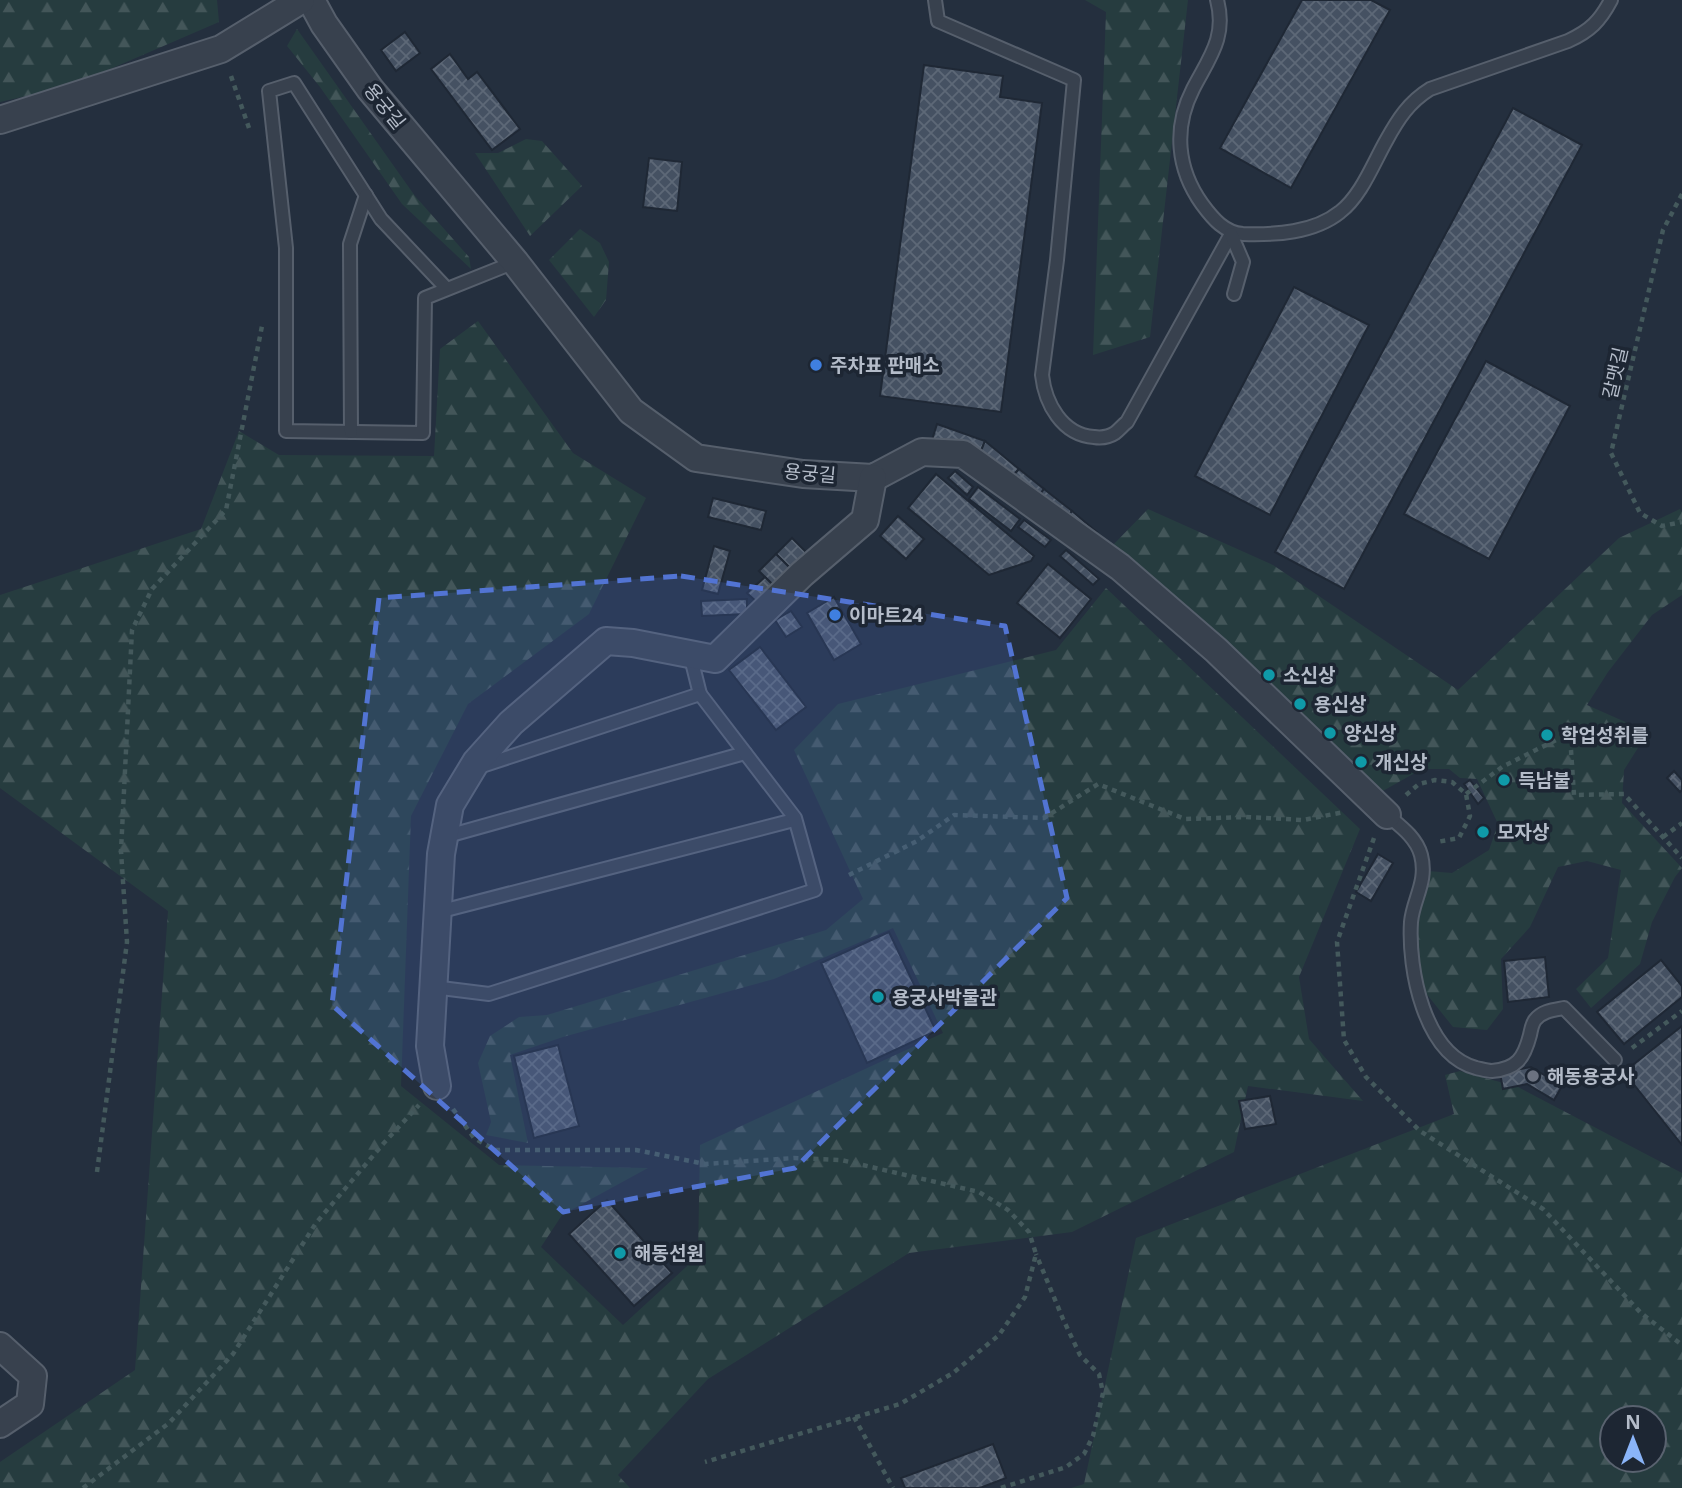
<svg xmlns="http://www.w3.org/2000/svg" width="1682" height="1488" viewBox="0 0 1682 1488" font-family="'Open Sans','Noto Sans KR',sans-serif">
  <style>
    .forest { fill: url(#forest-firs); fill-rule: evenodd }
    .building { fill: url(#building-cross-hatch); stroke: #1f2835; stroke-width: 2 }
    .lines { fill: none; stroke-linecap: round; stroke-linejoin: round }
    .lane-casing { stroke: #565f6c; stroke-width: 16 }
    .street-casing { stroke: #565f6c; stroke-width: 30 }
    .path { stroke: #44595c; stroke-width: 4.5; stroke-dasharray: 5 5; stroke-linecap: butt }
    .lane { stroke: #38414e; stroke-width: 12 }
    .street { stroke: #38414e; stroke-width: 26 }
    .marked { fill: #5274d3; fill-opacity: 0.2; stroke: #5274d3; stroke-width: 5; stroke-dasharray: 14 9; stroke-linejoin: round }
    .shop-dot { fill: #3f7fe0; stroke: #1d2633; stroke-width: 2.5 }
    .culture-dot { fill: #0f9aa8; stroke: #1d2633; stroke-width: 2.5 }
    .worship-dot { fill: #6b7280; stroke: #1d2633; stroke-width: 2.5 }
    .labels { text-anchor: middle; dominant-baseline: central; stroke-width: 7; stroke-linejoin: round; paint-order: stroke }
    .street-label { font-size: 19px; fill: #b4bcc9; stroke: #1d2633 }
    .poi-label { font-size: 19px; font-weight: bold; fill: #b4bcc9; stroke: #1d2633; text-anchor: start }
  </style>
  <defs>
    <pattern id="forest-firs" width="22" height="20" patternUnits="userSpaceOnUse" patternTransform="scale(1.75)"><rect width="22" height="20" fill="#263c3f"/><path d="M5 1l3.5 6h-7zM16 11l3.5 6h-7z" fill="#435659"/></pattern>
    <pattern id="building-cross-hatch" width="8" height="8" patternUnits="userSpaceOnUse" patternTransform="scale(1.75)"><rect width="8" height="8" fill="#455162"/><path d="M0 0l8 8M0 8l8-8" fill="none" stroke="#5d6877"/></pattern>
  </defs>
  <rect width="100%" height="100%" fill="#242f3e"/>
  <g class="forest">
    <path d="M 0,0 L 217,0 L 219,22 L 71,86 L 0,102 Z"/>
    <path d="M 1085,0 L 1188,0 L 1150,337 L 1093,355 L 1106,12 Z"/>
    <path d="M 297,29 L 415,196 L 469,257 L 471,269 L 402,204 L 320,87 L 287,46 Z"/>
    <path d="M 526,139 L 542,141 L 582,186 L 530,236 L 475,153 L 498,153 Z"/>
    <path d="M 580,229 L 600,243 L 609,262 L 606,300 L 594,317 L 549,260 Z"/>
    <path d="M 478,321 L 573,453 L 646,498 L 589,614 L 468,704 L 411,816 L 401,1086 L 499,1165 L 648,1168 L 562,1215 L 541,1247 L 623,1325 L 698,1256 L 700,1145 L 943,1033 L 893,928 L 774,979 L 563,1037 L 510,1055 L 528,1143 L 486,1135 L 491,1122 L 478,1063 L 490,1036 L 519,1017 L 547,1015 L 826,930 L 863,899 L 794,750 L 838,704 L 1056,650 L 1106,588 L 1360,829 L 1299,977 L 1309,1039 L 1363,1101 L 1248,1086 L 1234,1152 L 1072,1232 L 909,1253 L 708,1379 L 618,1475 L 630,1488 L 0,1488 L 0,1462 L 135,1370 L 168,911 L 0,788 L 0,595 L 201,529 L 239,431 L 279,455 L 434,456 L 440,349 Z"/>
    <path d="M 1148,509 L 1273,565 L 1458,690 L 1619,538 L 1680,509 L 1682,512 L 1682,595 L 1652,615 L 1608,672 L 1587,705 L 1648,732 L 1624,770 L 1622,803 L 1682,868 L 1675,877 L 1652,922 L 1640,964 L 1591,1008 L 1576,989 L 1608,958 L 1621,870 L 1587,861 L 1558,867 L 1530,927 L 1501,959 L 1503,1009 L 1487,1030 L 1453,1027 L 1421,987 L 1416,925 L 1428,871 L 1452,873 L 1489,850 L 1498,824 L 1477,779 L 1460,778 L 1449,769 L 1422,769 L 1381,792 L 1206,622 L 1113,545 Z"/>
    <path d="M 1460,1071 L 1518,1087 L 1682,1173 L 1682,1488 L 1071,1488 L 1084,1484 L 1136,1238 L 1454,1114 L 1445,1075 ZM 1612,1418 L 1654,1418 L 1654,1460 L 1612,1460 Z"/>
  </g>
  <g class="building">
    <path d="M 1302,0 L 1371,0 L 1390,10 L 1291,188 L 1220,148 Z"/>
    <path d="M 405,32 L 420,53 L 396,71 L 381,50 Z"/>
    <path d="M 450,54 L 468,79 L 477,72 L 520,129 L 492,150 L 431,69 Z"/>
    <path d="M 924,65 L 1003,76 L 1000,97 L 1042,103 L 1001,412 L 880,396 Z"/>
    <path d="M 1513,108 L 1582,145 L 1344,589 L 1275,552 Z"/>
    <path d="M 649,158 L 682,162 L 677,211 L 643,207 Z"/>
    <path d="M 1294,287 L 1369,325 L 1270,515 L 1195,476 Z"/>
    <path d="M 1486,361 L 1570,406 L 1489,559 L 1404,514 Z"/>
    <path d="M 937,424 L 985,441 L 979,456 L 932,440 Z"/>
    <path d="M 985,441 L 1019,469 L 1011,478 L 979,456 Z"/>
    <path d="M 1019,469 L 1044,489 L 1038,497 L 1011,478 Z"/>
    <path d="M 955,471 L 973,487 L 967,495 L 948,478 Z"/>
    <path d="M 936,474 L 1034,556 L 1031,561 L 989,575 L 908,508 Z"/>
    <path d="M 978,487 L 1020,519 L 1011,531 L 969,499 Z"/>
    <path d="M 1044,489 L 1072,511 L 1066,519 L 1038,497 Z"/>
    <path d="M 713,498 L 766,511 L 761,530 L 708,517 Z"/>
    <path d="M 1072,511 L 1097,532 L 1092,538 L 1066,519 Z"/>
    <path d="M 898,516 L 924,539 L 906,559 L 880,536 Z"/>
    <path d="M 1024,520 L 1051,540 L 1045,547 L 1018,527 Z"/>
    <path d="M 792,538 L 809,555 L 793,571 L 776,554 Z"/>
    <path d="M 714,546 L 730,551 L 718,594 L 702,590 Z"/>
    <path d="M 1066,550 L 1099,579 L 1093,585 L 1060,556 Z"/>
    <path d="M 776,554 L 793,571 L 776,588 L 759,571 Z"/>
    <path d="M 1048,564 L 1091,599 L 1060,638 L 1017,603 Z"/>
    <path d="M 765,577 L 776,588 L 759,604 L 747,593 Z"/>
    <path d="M 834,597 L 861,644 L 834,660 L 807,613 Z"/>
    <path d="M 747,599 L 747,614 L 702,616 L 701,601 Z"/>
    <path d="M 791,611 L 802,627 L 786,637 L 775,620 Z"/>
    <path d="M 760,647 L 806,707 L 776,730 L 729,670 Z"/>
    <path d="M 1674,771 L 1682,780 L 1682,790 L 1680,792 L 1667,778 Z"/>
    <path d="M 1470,780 L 1484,798 L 1478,804 L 1464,784 Z"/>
    <path d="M 1378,854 L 1393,863 L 1371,901 L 1356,892 Z"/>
    <path d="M 889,932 L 936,1031 L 867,1063 L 821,963 Z"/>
    <path d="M 1545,957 L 1549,997 L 1508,1002 L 1504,961 Z"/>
    <path d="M 1661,960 L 1682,986 L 1682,997 L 1624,1044 L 1597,1012 Z"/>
    <path d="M 1682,1026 L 1682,1145 L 1624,1072 Z"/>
    <path d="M 558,1045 L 579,1126 L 534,1138 L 514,1056 Z"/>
    <path d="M 1531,1067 L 1562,1086 L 1554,1100 L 1527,1084 L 1503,1089 L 1500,1073 Z"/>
    <path d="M 1270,1096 L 1276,1124 L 1245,1129 L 1239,1101 Z"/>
    <path d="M 607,1200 L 672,1273 L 634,1306 L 569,1234 Z"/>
    <path d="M 993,1444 L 1006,1478 L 980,1488 L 905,1488 L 901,1478 Z"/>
  </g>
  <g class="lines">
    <g class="lane-casing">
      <g id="lane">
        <path d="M 935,0 L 938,21 L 1074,80 L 1057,260 L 1042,375 C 1045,403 1062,435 1094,437 C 1101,438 1109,437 1115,433 C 1119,430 1123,425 1127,422 L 1231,234"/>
        <path d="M 1217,0 C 1227,37 1209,58 1193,89 C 1173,128 1177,169 1202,204 C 1213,219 1225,233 1243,234 C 1275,235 1314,233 1340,212 C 1361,196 1373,164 1386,141 C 1398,119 1409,102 1430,89 L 1568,41 C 1590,31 1600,21 1611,0"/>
        <path d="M 1231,234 L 1243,262 L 1234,294"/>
        <path d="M 447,289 L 381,219 L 294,83 L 269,91 L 286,248 L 286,431 L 423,433 L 425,298 L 515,262"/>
        <path d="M 351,432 L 350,244 L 366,195"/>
        <path d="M 690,654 L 700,694"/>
        <path d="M 1387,815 C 1400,826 1416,837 1421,855 C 1428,882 1413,899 1411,922 C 1408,969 1424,1054 1476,1068 C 1481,1069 1487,1071 1492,1071 C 1517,1069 1524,1058 1530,1035 C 1531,1030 1532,1024 1535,1020 C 1542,1011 1553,1010 1564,1008 L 1615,1060"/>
        <path d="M 444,837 L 745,753"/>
        <path d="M 438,912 L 790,821"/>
        <path d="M 433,987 L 489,994 L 815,890 L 795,818 L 700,694 L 479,767"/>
      </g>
    </g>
    <g class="street-casing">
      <g id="street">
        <path d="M 311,0 L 324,24 L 370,89 L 515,262 L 631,411 L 696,458 L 803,474 L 873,478 L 922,452 L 963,454 L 1120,567 L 1216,650 L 1387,815"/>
        <path d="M 0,120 L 221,49 L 301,0"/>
        <path d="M 437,1086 L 430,1046 L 441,854 L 450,805 L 476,762 L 511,723 L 606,641 L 633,643 L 715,659 L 802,574 L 865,520 L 873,478"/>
        <path d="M 0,1346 L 33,1376 L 30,1404 L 0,1424"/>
      </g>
    </g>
    <g class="path">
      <path d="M 231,76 L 249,128"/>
      <path d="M 1682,194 L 1663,230 L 1611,453 L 1640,513 L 1662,526 L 1682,522"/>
      <path d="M 1571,750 L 1574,795 L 1624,794 L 1682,858"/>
      <path d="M 1466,794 L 1502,767 L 1558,739"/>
      <path d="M 1406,795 L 1419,784 L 1435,780 L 1452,782 L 1466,794 L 1470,816 L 1459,838 L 1437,842"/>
      <path d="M 1663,837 L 1682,823"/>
      <path d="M 1374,838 L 1337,942 L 1344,1040 L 1366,1077 L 1420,1131 L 1543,1209 L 1641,1313 L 1682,1345"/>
      <path d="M 849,875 L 917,841 L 954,815 L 1044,818 L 1098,784 L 1185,819 L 1246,817 L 1303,820 L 1344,812"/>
      <path d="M 1632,1048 L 1682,1011"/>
      <path d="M 453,1109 L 474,1138 L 495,1150 L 636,1150 L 705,1164 L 794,1158 L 841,1160 L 979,1192 L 1008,1210 L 1029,1232 L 1036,1254 L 1025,1297 L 999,1335 L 953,1373 L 900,1404 L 705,1462"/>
      <path d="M 97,1172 L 127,942 L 121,851 L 132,630 L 152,589 L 226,510 L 262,326"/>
      <path d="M 854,1417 L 893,1488"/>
      <path d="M 83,1488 L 169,1423 L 233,1354 L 316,1223 L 383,1144 L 419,1105"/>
      <path d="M 1001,1488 L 1066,1467 L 1084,1454 L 1093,1436 L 1103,1393 L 1099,1374 L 1080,1355 L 1063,1319 L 1036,1254"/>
    </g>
    <use href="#lane" class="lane"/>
    <use href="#street" class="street"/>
  </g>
  <path class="marked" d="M 681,576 L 1005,626 L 1067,898 L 795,1168 L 563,1212 L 332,1005 L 379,598 Z"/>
  <g class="shop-dot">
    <circle cx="816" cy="365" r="7"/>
    <circle cx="835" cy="615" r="7"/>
  </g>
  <g class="culture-dot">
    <circle cx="1269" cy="675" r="7"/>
    <circle cx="1300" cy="704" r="7"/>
    <circle cx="1330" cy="733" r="7"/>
    <circle cx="1547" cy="735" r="7"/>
    <circle cx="1361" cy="762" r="7"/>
    <circle cx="1504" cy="780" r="7"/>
    <circle cx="1483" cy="832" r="7"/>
    <circle cx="878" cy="997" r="7"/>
    <circle cx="620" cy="1253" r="7"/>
  </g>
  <circle class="worship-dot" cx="1533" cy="1076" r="7"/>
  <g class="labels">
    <g class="street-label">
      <text transform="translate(385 106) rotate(51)">용궁길</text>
      <text transform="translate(1615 373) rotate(-77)">갈맷길</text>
      <text transform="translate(810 473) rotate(5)">용궁길</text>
    </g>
    <g class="poi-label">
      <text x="830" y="365">주차표 판매소</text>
      <text x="849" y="615">이마트24</text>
      <text x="1283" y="675">소신상</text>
      <text x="1314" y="704">용신상</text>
      <text x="1344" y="733">양신상</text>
      <text x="1561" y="735">학업성취를</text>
      <text x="1375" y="762">개신상</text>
      <text x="1518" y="780">득남불</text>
      <text x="1497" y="832">모자상</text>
      <text x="892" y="997">용궁사박물관</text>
      <text x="1547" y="1076">해동용궁사</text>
      <text x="634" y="1253">해동선원</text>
    </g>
  </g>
  <g transform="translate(1633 1439)"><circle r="33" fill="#1d2633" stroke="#59626f" stroke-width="2"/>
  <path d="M0-5L12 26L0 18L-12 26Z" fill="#8ab4f8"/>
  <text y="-10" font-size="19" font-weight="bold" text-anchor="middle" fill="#b4bcc9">N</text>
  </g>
</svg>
